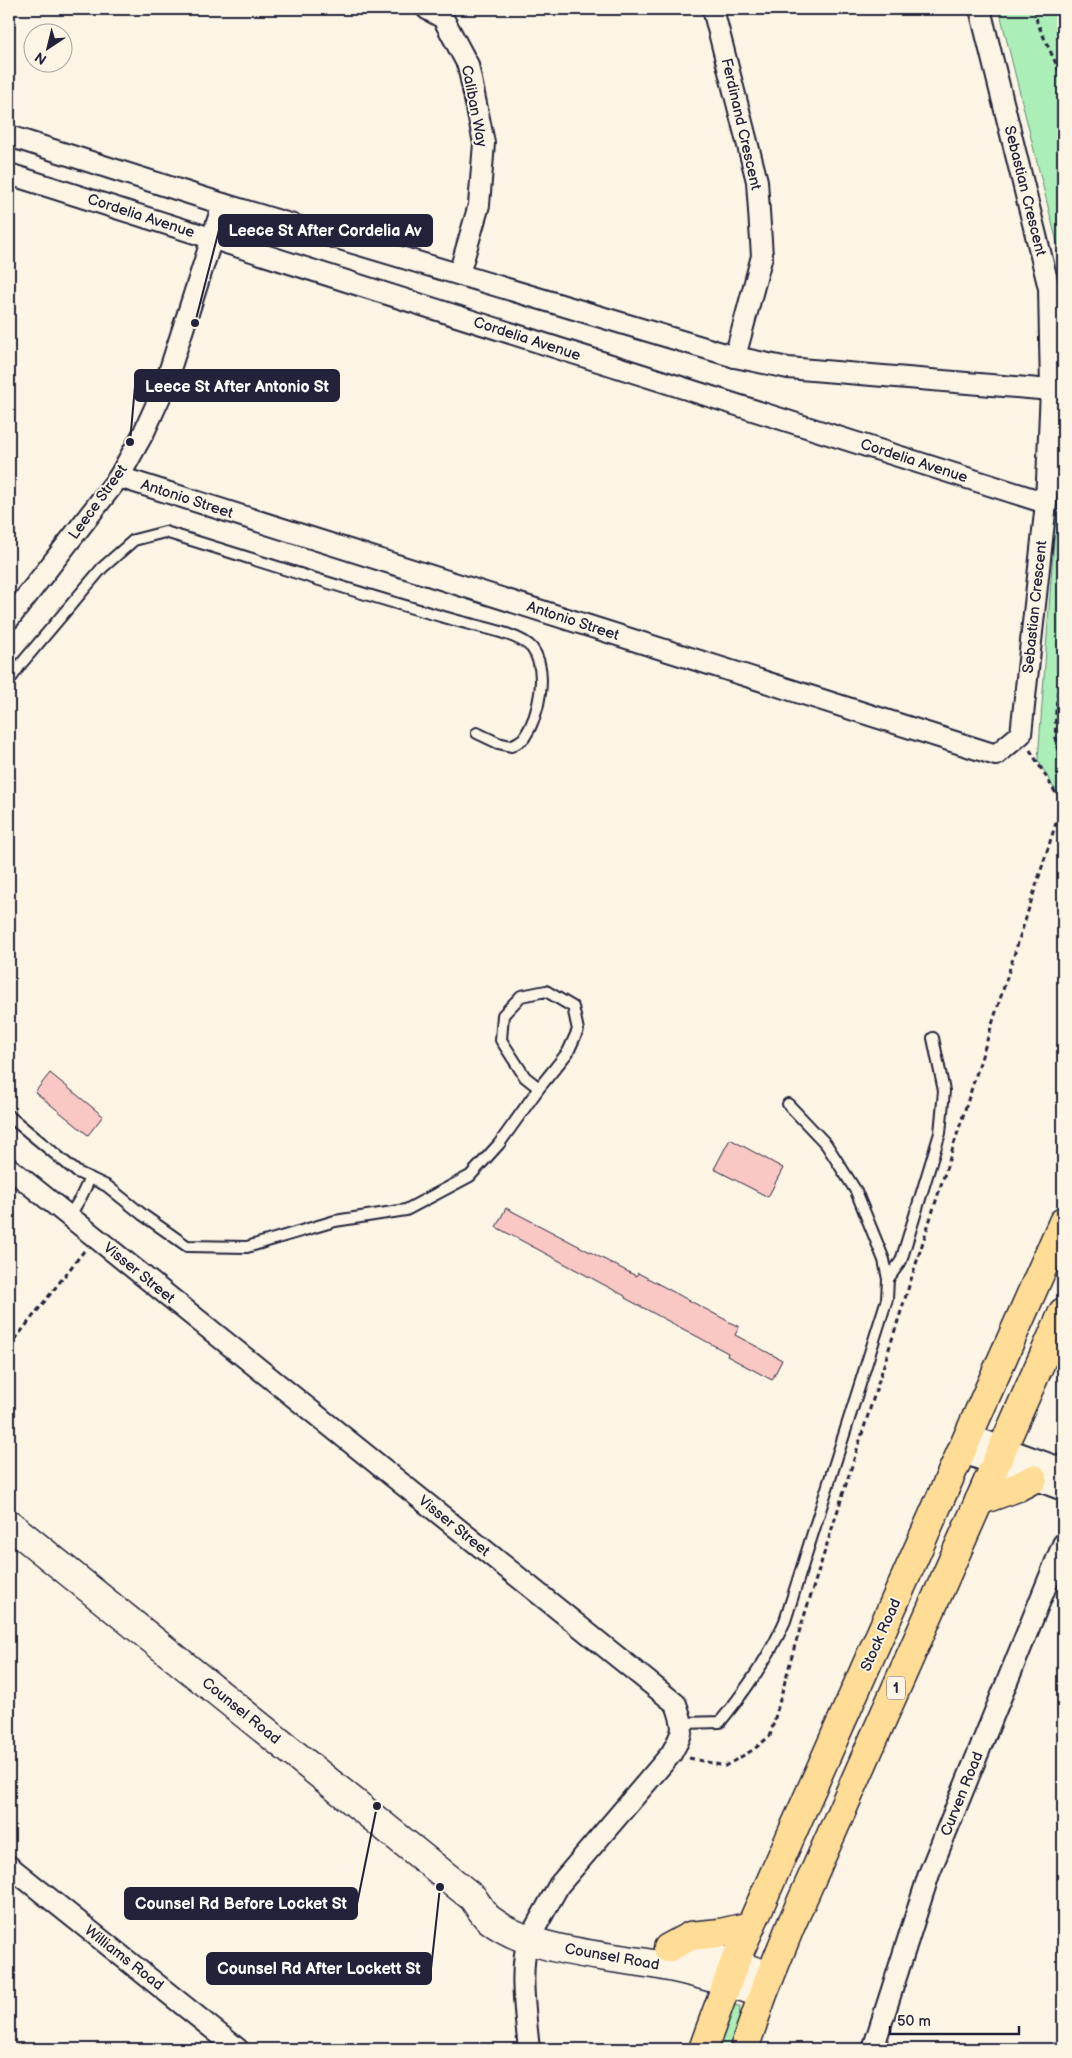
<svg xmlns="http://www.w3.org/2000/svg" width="1072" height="2058" viewBox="0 0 1072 2058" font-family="'Balsamiq Sans',sans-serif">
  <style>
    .green { fill: #abeeb8; stroke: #66887a }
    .building { fill: #f9c8c5; stroke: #22223b }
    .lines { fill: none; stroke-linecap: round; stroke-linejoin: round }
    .lane-casing { stroke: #22223b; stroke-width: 14 }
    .street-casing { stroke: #22223b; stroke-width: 24 }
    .secondary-casing { stroke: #22223b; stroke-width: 31 }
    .highway-casing { stroke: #22223b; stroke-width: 31 }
    .path { stroke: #22223b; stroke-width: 3; stroke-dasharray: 5 4; stroke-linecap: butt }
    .lane { stroke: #fcf5e5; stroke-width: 10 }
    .street { stroke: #fcf5e5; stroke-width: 20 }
    .secondary { stroke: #fcf5e5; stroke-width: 28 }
    .highway { stroke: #ffdd96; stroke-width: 28 }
    .labels { text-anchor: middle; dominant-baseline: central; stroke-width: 4; stroke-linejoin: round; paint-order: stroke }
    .shield { fill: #fcf5e5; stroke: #63616e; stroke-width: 1 }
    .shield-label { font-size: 14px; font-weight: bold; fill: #22223b }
    .street-label { font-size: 15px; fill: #22223b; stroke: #fcf5e5 }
    .leader { fill: none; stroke: #22223b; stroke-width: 2 }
    .callout-dot { fill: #22223b; stroke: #fcf5e5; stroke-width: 2 }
    .callout { fill: #22223b; stroke: #22223b; stroke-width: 2 }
    .callout-label { font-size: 16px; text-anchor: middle; font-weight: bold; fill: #fff }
  </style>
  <rect width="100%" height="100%" fill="#fcf5e5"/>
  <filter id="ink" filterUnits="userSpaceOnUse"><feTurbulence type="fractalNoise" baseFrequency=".02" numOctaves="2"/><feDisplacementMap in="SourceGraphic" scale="10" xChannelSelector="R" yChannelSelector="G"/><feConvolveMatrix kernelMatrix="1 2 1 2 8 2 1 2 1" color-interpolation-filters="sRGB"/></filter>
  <g filter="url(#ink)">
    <g class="green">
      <path d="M 999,9 L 1063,9 L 1063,267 Z"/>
      <path d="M 1063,416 L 1063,805 L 1038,760 Z"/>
      <path d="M 730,2005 L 740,2006 L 739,2020 L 732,2049 L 715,2049 Z"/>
    </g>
    <g class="building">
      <path d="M 50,1073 L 103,1116 L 88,1135 L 35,1092 Z"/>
      <path d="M 730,1139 L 783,1168 L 768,1197 L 714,1169 Z"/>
      <path d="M 506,1208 L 636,1276 L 638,1273 L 739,1327 L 735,1335 L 782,1360 L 772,1380 L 727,1356 L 728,1353 L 625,1298 L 625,1296 L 496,1227 Z"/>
    </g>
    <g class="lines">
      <g class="lane-casing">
        <g id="lane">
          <path d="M 9,681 L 21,664 L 102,568 L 134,540 L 165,532 C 264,562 362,595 462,622 C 480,627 520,634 532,648 C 549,671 539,716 524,738 C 521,741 515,744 511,746 L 498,743 L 477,733"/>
          <path d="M 9,1116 L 77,1172 L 107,1186 L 143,1215 L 187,1246 L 247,1247 L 335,1221 L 406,1210 L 470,1176 L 499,1144 L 539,1088 L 568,1052 L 578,1030 L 573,1007 L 546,991 L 521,996 L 503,1015 L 501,1040 L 525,1077 L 539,1088"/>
          <path d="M 69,1217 L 81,1197 L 90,1178"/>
          <path d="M 888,1279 L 901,1261 L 940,1133 L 944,1091 L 933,1038"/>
          <path d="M 683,1723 L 720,1722 C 746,1690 769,1658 785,1621 L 887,1299 L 888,1279 L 884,1260 L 856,1191 L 826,1144 L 788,1104"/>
        </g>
      </g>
      <g class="street-casing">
        <g id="street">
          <path d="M 427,9 L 443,18 L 468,65 L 484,143 L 479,205 L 459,274"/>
          <path d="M 713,9 L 757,181 L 762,256 L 735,357"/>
          <path d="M 9,136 L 223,204 L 735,357 L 788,368 L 1051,390"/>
          <path d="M 9,174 L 1046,503"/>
          <path d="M 119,477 L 996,755 L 1021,734 L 1046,503 L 1051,390 L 1049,288 L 980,9"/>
          <path d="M 9,619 L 119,477 L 144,432 L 164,388 L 223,204"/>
          <path d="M 9,1168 L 676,1704 C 685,1729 684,1731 671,1754 L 559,1885 L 529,1939 C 518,1966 526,2019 529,2049"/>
          <path d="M 969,1435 L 1063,1469"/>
          <path d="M 961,1452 L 1063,1490"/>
          <path d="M 9,1866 L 238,2049"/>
          <path d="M 873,2049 L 929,1874 L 1063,1544"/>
        </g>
      </g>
      <g class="secondary-casing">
        <g id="secondary">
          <path d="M 9,1524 L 473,1898 C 478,1905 483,1914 489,1919 C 532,1953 612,1956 664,1966 C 698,1972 731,1983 763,1994"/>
          <path d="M 681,1951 L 722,1960 L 770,1976"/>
        </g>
      </g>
      <g class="highway-casing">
        <g id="highway">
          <path d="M 979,1501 L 1018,1487 L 1033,1479"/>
          <path d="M 668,1948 L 690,1936 L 720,1933 L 751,1926"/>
          <path d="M 703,2049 L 734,1964 L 1063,1222"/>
          <path d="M 744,2049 L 763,1994 L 791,1925 L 1063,1312"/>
        </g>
      </g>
      <g class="path">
        <path d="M 1035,9 L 1037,22 L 1063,79"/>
        <path d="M 1063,647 C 1061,672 1047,744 1063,761"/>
        <path d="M 1030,750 L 1063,805"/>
        <path d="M 9,1347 L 84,1251"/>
        <path d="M 689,1758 L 725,1766 L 753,1750 L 770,1736 L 795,1645 L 1062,804"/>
      </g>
      <use href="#lane" class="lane"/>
      <use href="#street" class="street"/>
      <use href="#secondary" class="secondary"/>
      <use href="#highway" class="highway"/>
    </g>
  </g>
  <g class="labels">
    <rect class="shield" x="887" y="1676.5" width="18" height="23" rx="4"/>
    <g class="shield-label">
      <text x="896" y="1688">1</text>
    </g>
    <g class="street-label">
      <text transform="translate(474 106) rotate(79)">Caliban Way</text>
      <text transform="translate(741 124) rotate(77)">Ferdinand Crescent</text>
      <text transform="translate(1025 191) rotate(76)">Sebastian Crescent</text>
      <text transform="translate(141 216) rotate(18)">Cordelia Avenue</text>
      <text transform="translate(527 339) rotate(18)">Cordelia Avenue</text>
      <text transform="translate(914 461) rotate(18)">Cordelia Avenue</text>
      <text transform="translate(187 499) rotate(18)">Antonio Street</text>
      <text transform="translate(98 502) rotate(-54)">Leece Street</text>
      <text transform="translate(1035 607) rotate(-84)">Sebastian Crescent</text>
      <text transform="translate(573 621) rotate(18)">Antonio Street</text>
      <text transform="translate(139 1273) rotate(39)">Visser Street</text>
      <text transform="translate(454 1526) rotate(39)">Visser Street</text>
      <text transform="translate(881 1635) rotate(-66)">Stock Road</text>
      <text transform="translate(241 1711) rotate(39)">Counsel Road</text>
      <text transform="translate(962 1794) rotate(-68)">Curven Road</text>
      <text transform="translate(612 1957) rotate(10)">Counsel Road</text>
      <text transform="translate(124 1958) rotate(38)">Williams Road</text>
    </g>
  </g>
  <path class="leader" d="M195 323L219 230M130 442L135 386M377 1806L357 1904M440 1887L431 1969"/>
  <g class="callout-dot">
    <circle cx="195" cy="323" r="5"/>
    <circle cx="130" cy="442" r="5"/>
    <circle cx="377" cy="1806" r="5"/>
    <circle cx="440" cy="1887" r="5"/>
  </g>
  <g class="callout">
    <rect x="219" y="215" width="213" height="31" rx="5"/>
    <rect x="135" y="370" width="204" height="31" rx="5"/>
    <rect x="125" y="1888" width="232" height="31" rx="5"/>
    <rect x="207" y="1953" width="224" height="31" rx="5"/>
  </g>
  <g class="callout-label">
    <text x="325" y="236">Leece St After Cordelia Av</text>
    <text x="237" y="392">Leece St After Antonio St</text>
    <text x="241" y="1909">Counsel Rd Before Locket St</text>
    <text x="319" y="1974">Counsel Rd After Lockett St</text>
  </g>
  <rect width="1072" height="2058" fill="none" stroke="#fcf5e5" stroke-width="30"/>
  <rect x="15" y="15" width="1042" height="2028" fill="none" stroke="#22223b" stroke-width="2" filter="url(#ink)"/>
  <g transform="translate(48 48) rotate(215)"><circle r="24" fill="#fcf5e5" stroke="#a5a1a1"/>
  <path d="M0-4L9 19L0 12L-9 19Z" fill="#22223b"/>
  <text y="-8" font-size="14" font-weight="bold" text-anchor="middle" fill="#22223b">N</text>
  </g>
  <path d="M890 2026v8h129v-8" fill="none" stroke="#22223b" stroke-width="2.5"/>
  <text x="897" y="2026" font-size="15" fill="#22223b" stroke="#fcf5e5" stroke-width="4" paint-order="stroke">50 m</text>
</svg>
